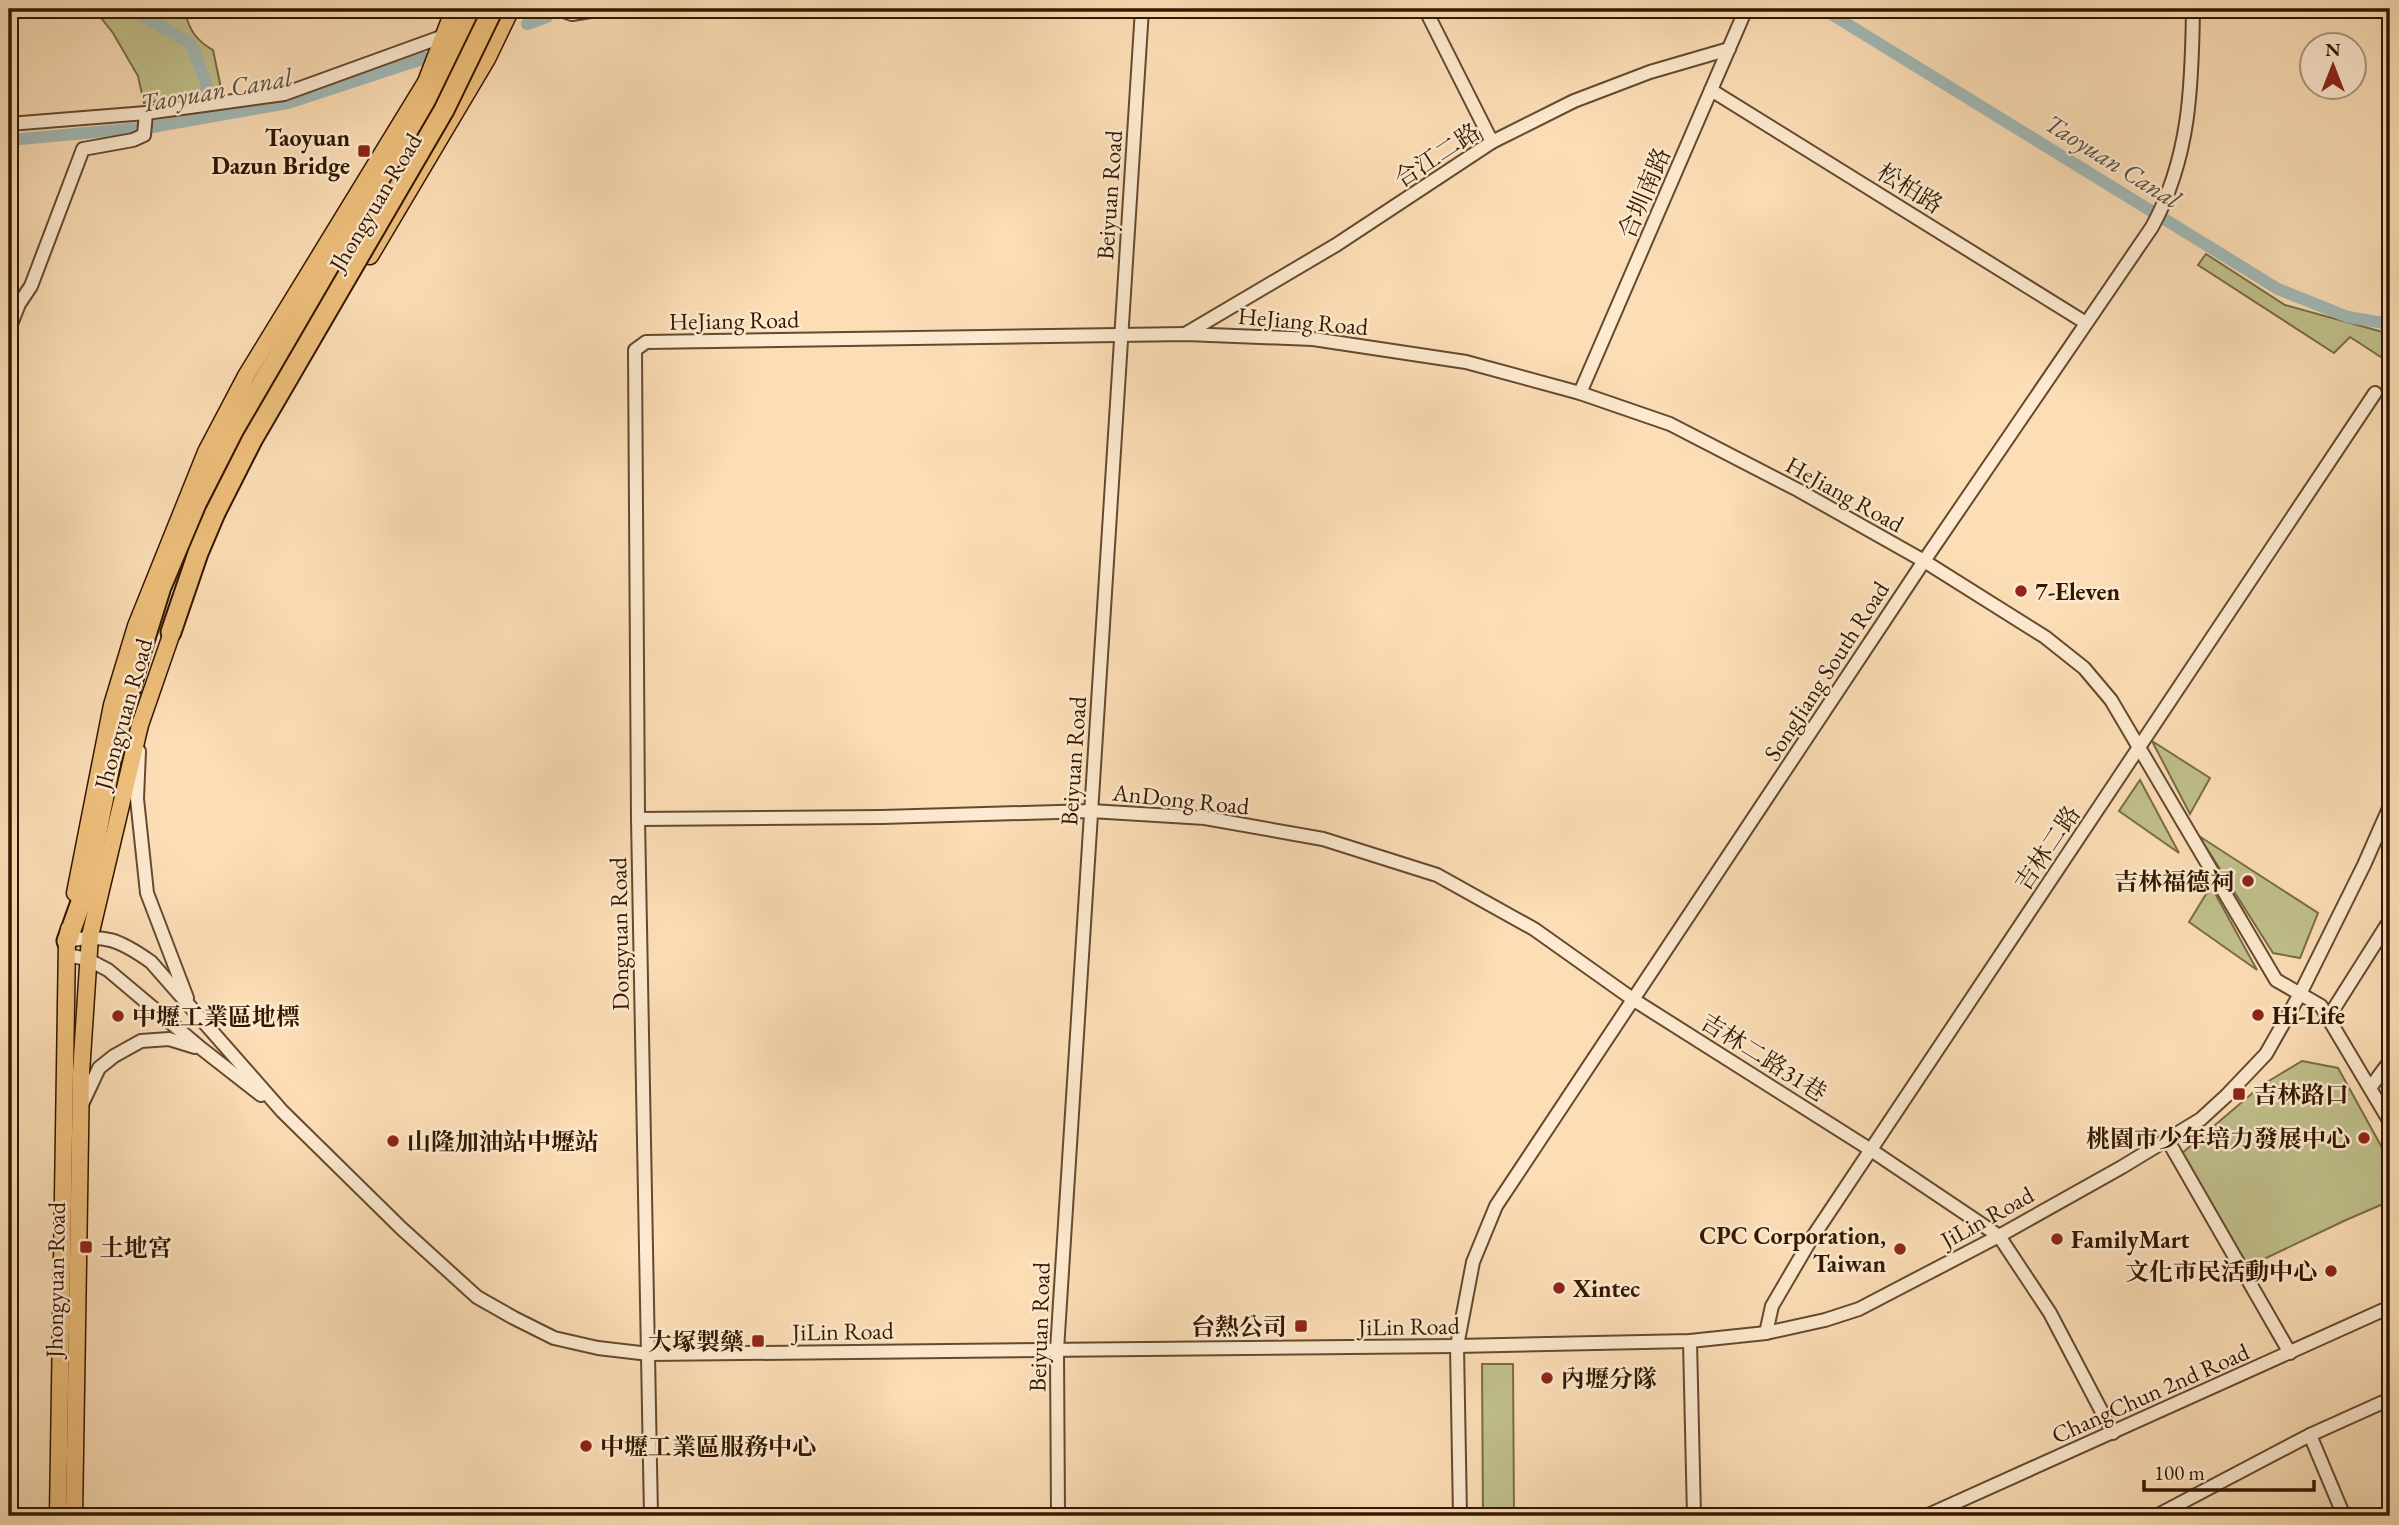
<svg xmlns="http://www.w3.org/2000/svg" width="2399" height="1525" viewBox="0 0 2399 1525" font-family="'EB Garamond','Noto Serif TC',serif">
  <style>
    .green { fill: #c1c18c; stroke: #7a6c46; stroke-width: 2 }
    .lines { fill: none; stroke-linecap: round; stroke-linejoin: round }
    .canal { stroke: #a2bab7; stroke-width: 12 }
    .minor-casing { stroke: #65492e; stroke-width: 16 }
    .major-casing { stroke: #331701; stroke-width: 19 }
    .highway-casing { stroke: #331701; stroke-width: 23 }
    .minor { stroke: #fdead0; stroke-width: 12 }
    .major { stroke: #eebf7b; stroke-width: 16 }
    .highway { stroke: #eebf7b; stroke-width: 19 }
    .highway-bridge-casing { stroke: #331701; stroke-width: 23; stroke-linecap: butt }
    .highway-bridge { stroke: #eebf7b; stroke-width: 19 }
    .poi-dot { fill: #8f2418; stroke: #fdead0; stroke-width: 2.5 }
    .labels { text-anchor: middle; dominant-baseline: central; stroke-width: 5; stroke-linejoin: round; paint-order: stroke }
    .poi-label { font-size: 24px; font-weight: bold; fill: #331701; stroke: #fdead0; text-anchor: start }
    .street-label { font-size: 24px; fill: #331701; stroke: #fdead0 }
    .water-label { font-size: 26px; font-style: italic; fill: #5a5041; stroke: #fdead0 }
  </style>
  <rect width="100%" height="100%" fill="#fcdeb6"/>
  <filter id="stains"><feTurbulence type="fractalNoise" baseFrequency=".00286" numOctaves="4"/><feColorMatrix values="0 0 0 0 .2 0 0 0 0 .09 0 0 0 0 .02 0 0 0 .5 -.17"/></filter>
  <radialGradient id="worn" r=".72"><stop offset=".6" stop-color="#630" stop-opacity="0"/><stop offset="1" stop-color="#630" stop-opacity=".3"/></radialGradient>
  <g class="green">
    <path d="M 94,9 L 184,9 C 189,29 195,40 213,50 L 222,93 L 144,103 L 138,76 L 113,33 Z"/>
    <path d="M 2206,254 L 2285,305 L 2390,334 L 2390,363 L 2350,337 L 2334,353 L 2198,265 Z"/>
    <path d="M 2152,741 L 2210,778 L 2190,814 Z"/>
    <path d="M 2140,780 L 2179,853 L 2119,811 Z"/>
    <path d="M 2199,836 L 2318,913 L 2300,958 L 2273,953 Z"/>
    <path d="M 2211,886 L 2257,970 L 2189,922 Z"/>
    <path d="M 2302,1061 L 2338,1068 L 2390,1162 L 2390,1201 L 2346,1220 L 2247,1267 L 2181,1154 L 2262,1085 Z"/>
    <path d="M 1482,1364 L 1513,1364 L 1514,1516 L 1483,1516 Z"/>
  </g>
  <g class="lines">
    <g class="canal">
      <path d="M 131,9 L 191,44 L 205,80 L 211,113"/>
      <path d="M 1823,9 L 2278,289 L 2348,317 L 2390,324"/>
      <path d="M 527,24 L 547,17"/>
      <path d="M 9,140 L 152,127 L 288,103 L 425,58"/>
    </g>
    <g class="minor-casing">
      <g id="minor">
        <path d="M 558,9 L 572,14 L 603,9"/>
        <path d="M 1425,9 L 1492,142"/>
        <path d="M 1711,90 L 2086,323"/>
        <path d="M 9,124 L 146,113 L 284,94 L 444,36"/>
        <path d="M 9,329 L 19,304 L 31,286 L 83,149 L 133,140 L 144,135 L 146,113"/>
        <path d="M 1187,333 L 1336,245 L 1492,142 L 1574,101 L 1650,72 L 1729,49"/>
        <path d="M 1580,393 L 1746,9"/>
        <path d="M 139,751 L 137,799 L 147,893 L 187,998"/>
        <path d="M 638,819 L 882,817 L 1091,811 L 1205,818 L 1323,839 L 1437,875 L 1534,929 L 1634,1000 L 1871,1150 L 1999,1236 L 2050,1313 L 2113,1433"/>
        <path d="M 67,941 C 104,933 120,940 151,962 L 282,1111 L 401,1228 L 477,1297 L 514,1318 L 554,1338 L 598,1348 L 649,1354 L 1457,1346 L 1690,1341 L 1766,1333 L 1825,1320 L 1859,1309 L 1999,1236 L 2122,1167 L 2201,1119 L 2226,1096 L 2266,1054 L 2300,994 L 2364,865 L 2390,806"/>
        <path d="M 67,955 L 87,959 L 108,970 L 202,1049 L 261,1095"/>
        <path d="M 2328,1018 L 2390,920"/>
        <path d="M 2370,1088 L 2390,1061"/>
        <path d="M 83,1102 L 99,1068 L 114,1056 L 141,1041 L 169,1039 L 195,1047"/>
        <path d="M 2167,1139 L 2290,1353"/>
        <path d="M 1766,1333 L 1772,1306 L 1810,1241 L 2375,393"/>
        <path d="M 1690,1341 L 1694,1516"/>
        <path d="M 2310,1435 L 2344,1516"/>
        <path d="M 651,1516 L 638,819 L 635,350 L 646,342 L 1186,334 L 1313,339 L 1466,362 L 1580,393 L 1670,424 L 1798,490 L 1924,561 L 2045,637 L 2084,668 L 2111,700 L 2276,980 L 2321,1006 L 2390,1122"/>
        <path d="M 1058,1516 L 1057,1350 L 1142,9"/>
        <path d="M 1460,1516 L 1457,1346 L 1473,1262 L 1496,1206 L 1924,561 L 2152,227 C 2190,158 2192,86 2193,9"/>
        <path d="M 1926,1516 L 2390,1307"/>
        <path d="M 2156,1516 L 2310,1435 L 2390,1399"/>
      </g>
    </g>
    <g class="major-casing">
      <g id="major">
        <path d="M 370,256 L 487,59 L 511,9"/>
        <path d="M 75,893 L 112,705 L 136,626 L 206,452 L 246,376 L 426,82 L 454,9"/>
        <path d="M 58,1516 L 67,941 L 69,929"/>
        <path d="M 74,1516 L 81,1073 L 90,936 L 140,725 L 176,621"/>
      </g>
    </g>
    <g class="highway-casing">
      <g id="highway">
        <path d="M 171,632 L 198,553 L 215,513"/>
        <path d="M 67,941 L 85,891 L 113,751 L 141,651 L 161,587 L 196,504 L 238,424 L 425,109 L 474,9"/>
      </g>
    </g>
    <use href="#minor" class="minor"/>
    <use href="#major" class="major"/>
    <use href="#highway" class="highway"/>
    <g class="highway-bridge-casing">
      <path id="highway-bridge" d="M 215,513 L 252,440 L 444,110 L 493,9"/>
    </g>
    <use href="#highway-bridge" class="highway-bridge"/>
  </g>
  <g class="poi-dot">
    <rect x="357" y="144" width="14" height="14" rx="3.5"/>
    <circle cx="2021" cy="591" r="7"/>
    <circle cx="2248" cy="881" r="7"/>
    <circle cx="2258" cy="1015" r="7"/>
    <circle cx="118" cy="1016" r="7"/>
    <rect x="2232" y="1087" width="14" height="14" rx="3.5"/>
    <circle cx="2364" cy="1138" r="7"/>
    <circle cx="393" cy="1141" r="7"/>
    <circle cx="2057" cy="1239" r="7"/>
    <rect x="79" y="1240" width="14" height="14" rx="3.5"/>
    <circle cx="1900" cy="1249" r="7"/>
    <circle cx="2331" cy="1271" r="7"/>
    <circle cx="1559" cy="1288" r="7"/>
    <rect x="1294" y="1319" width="14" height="14" rx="3.5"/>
    <rect x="751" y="1334" width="14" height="14" rx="3.5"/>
    <circle cx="1547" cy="1378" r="7"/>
    <circle cx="586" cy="1446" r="7"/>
  </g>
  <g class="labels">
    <g class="poi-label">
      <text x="350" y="137" text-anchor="end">Taoyuan<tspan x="350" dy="28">Dazun Bridge</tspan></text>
      <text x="2035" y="591">7-Eleven</text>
      <text x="2234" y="881" text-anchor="end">吉林福德祠</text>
      <text x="2272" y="1015">Hi-Life</text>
      <text x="132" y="1016">中壢工業區地標</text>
      <text x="2253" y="1094">吉林路口</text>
      <text x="2350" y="1138" text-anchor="end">桃園市少年培力發展中心</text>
      <text x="407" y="1141">山隆加油站中壢站</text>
      <text x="1886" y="1235" text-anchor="end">CPC Corporation,<tspan x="1886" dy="28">Taiwan</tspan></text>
      <text x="2071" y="1239">FamilyMart</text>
      <text x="100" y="1247">土地宮</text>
      <text x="2317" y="1271" text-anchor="end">文化市民活動中心</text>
      <text x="1573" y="1288">Xintec</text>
      <text x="1287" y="1326" text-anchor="end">台熱公司</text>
      <text x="744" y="1341" text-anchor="end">大塚製藥</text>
      <text x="1561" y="1378">內壢分隊</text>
      <text x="600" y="1446">中壢工業區服務中心</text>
    </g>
    <g class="street-label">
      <text transform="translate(1437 155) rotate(-33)">合江二路</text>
      <text transform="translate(1910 188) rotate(32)">松柏路</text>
      <text transform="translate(1644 193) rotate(-67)">合圳南路</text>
      <text transform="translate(1109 195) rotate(-86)">Beiyuan Road</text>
      <text transform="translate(375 202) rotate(-59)">Jhongyuan Road</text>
      <text transform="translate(734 320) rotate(-1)">HeJiang Road</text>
      <text transform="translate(1303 321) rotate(5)">HeJiang Road</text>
      <text transform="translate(1845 494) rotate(29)">HeJiang Road</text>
      <text transform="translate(1826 671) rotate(-57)">SongJiang South Road</text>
      <text transform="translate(123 714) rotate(-74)">Jhongyuan Road</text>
      <text transform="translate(1073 761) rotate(-86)">Beiyuan Road</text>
      <text transform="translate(1181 799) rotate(6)">AnDong Road</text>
      <text transform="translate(2047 848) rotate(-56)">吉林二路</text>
      <text transform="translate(619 934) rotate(-91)">Dongyuan Road</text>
      <text transform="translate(1764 1057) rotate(32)">吉林二路31巷</text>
      <text transform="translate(1987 1217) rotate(-29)">JiLin Road</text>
      <text transform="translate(55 1280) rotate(-89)">Jhongyuan Road</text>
      <text transform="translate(1409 1326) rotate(-1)">JiLin Road</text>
      <text transform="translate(1039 1327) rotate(-88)">Beiyuan Road</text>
      <text transform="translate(843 1331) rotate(-1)">JiLin Road</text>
      <text transform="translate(2150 1393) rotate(-24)">ChangChun 2nd Road</text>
    </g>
    <g class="water-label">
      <text transform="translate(216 90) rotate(-10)">Taoyuan Canal</text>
      <text transform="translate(2113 161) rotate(32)">Taoyuan Canal</text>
    </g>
  </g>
  <rect width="2399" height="1525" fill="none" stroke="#fcdeb6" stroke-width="35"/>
  <rect x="10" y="10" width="2378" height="1504" fill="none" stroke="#331701" stroke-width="3.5"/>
  <rect x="18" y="18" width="2364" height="1490" fill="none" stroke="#331701" stroke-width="2"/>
  <g transform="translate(2333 66)"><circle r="33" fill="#fdead0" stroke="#ac967d" stroke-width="2"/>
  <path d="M0-5L12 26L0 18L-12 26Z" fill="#8f2418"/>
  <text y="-10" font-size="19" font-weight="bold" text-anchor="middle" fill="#331701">N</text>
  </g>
  <path d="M2144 1480v10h170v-10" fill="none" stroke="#331701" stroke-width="3.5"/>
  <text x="2154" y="1480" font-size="21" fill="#331701" stroke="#fdead0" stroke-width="5" paint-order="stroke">100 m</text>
  <rect width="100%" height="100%" filter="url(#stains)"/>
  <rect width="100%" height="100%" fill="url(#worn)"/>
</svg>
